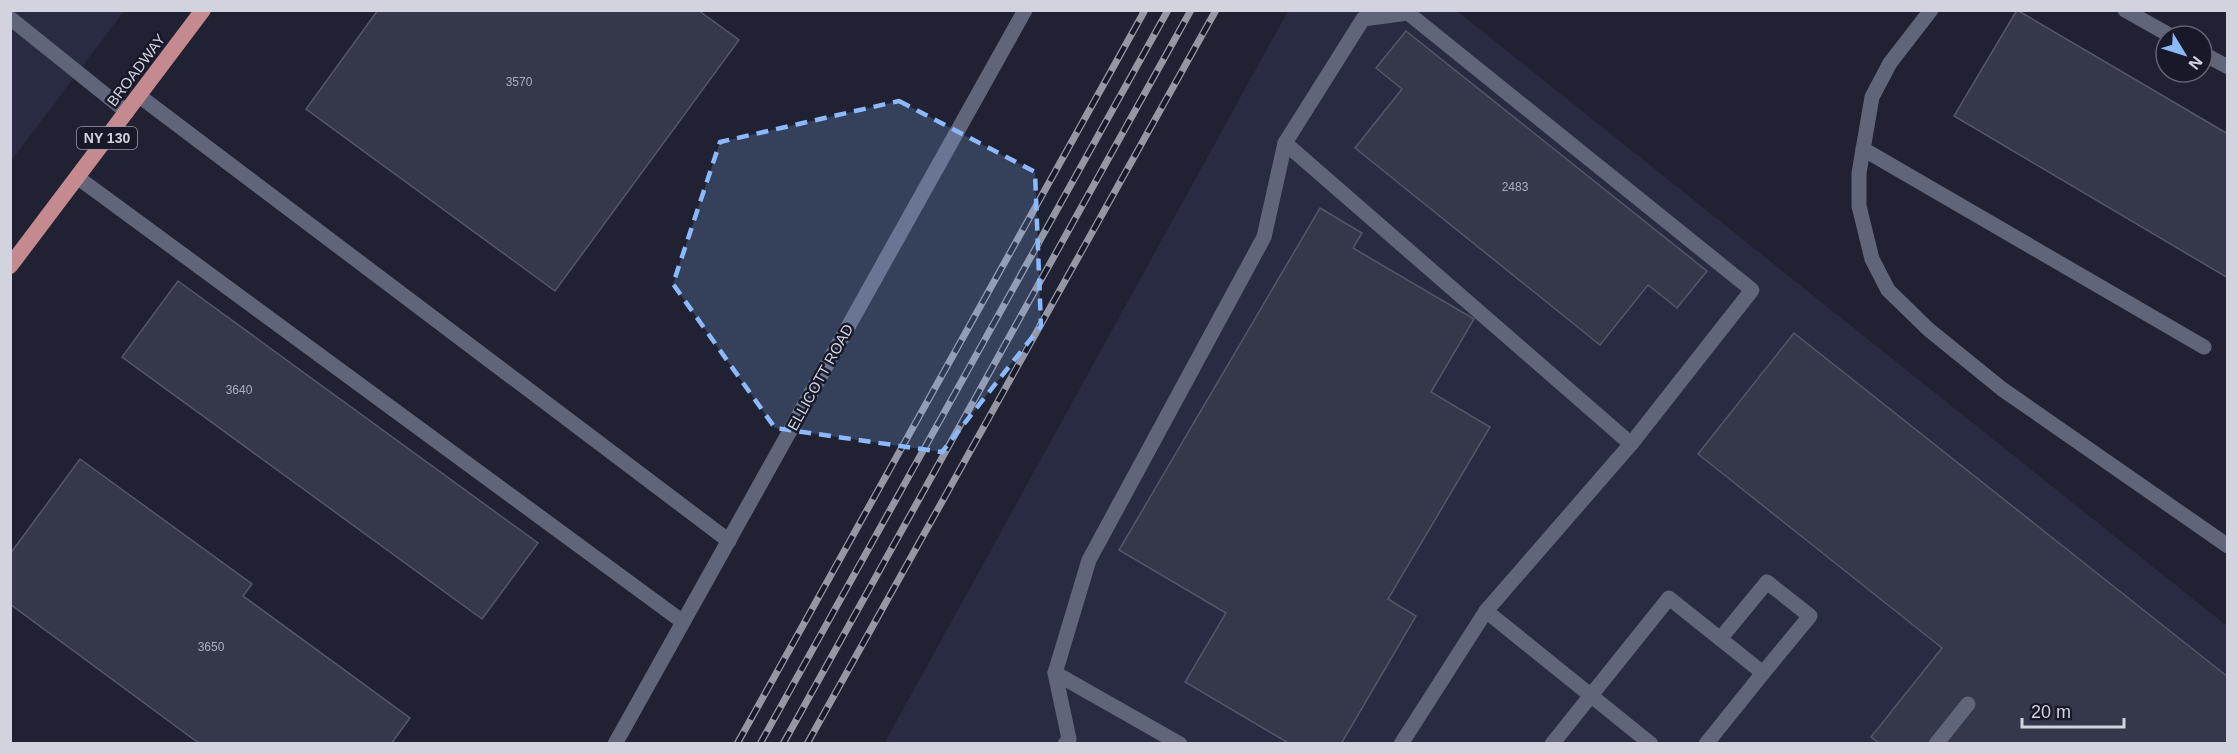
<svg xmlns="http://www.w3.org/2000/svg" width="2238" height="754" viewBox="0 0 2238 754" font-family="Arial,sans-serif">
  <style>
    .built { fill: #282b42 }
    .building { fill: #35384a; stroke: #53576a; stroke-width: 1.5 }
    .lines { fill: none; stroke-linecap: round; stroke-linejoin: round }
    .service { stroke: #616579; stroke-width: 15 }
    .minor { stroke: #616579; stroke-width: 15 }
    .trunk { stroke: #c58a90; stroke-width: 16 }
    .rail-casing { stroke: #9597a5; stroke-width: 7 }
    .rail { stroke: #171929; stroke-width: 4.5; stroke-dasharray: 14; stroke-linecap: butt }
    .marked { fill: #8cb9fc; fill-opacity: 0.2; stroke: #8cb9fc; stroke-width: 4.5; stroke-dasharray: 12 8; stroke-linejoin: round }
    .labels { text-anchor: middle; dominant-baseline: central; stroke-width: 5; stroke-linejoin: round; paint-order: stroke }
    .number-label { font-size: 12px; fill: #aaacba }
    .shield { fill: #171929; stroke: #999ba8; stroke-width: 1.5 }
    .shield-label { font-size: 14px; font-weight: bold; fill: #d1d3df }
    .street-label { font-size: 15px; fill: #d1d3df; stroke: #171929 }
  </style>
  <rect width="100%" height="100%" fill="#202233"/>
  <g class="built">
    <path d="M 11,11 L 124,11 L 11,161 Z"/>
    <path d="M 1288,11 L 1457,11 L 2227,626 L 2227,743 L 884,744 Z"/>
  </g>
  <g class="building">
    <path d="M 378,10 L 698,10 L 739,40 L 555,291 L 306,109 Z"/>
    <path d="M 2017,10 L 2228,134 L 2228,278 L 1954,116 Z"/>
    <path d="M 1406,31 L 1707,271 L 1677,308 L 1648,285 L 1600,345 L 1355,148 L 1402,89 L 1376,68 Z"/>
    <path d="M 1320,208 L 1362,233 L 1353,248 L 1474,319 L 1431,392 L 1490,427 L 1388,599 L 1416,616 L 1341,744 L 1290,744 L 1185,682 L 1226,613 L 1119,550 Z"/>
    <path d="M 178,281 L 538,543 L 482,619 L 122,357 Z"/>
    <path d="M 1794,333 L 2228,677 L 2228,744 L 1880,744 L 1871,737 L 1942,648 L 1698,454 Z"/>
    <path d="M 80,459 L 252,584 L 243,596 L 410,718 L 391,744 L 200,744 L 10,604 L 10,554 Z"/>
  </g>
  <g class="lines">
    <g class="service">
      <path d="M 1931,10 L 1890,63 L 1872,97 L 1859,173 L 1859,206 L 1872,259 L 1888,290 L 1928,329 L 2002,389 L 2228,546"/>
      <path d="M 2125,10 L 2171,36"/>
      <path d="M 10,18 L 127,112"/>
      <path d="M 2202,53 L 2228,67"/>
      <path d="M 138,95 L 729,541"/>
      <path d="M 1285,143 L 1631,444"/>
      <path d="M 1863,149 L 2204,347"/>
      <path d="M 77,177 L 683,622"/>
      <path d="M 1055,673 L 1180,744"/>
      <path d="M 1065,744 L 1069,739 L 1055,673 L 1089,560 L 1264,237 L 1285,143 L 1363,19 L 1408,13 L 1752,290 L 1631,444 L 1486,611 L 1651,744"/>
      <path d="M 1401,744 L 1486,611"/>
      <path d="M 1552,744 L 1669,598 L 1763,673 L 1810,616 L 1767,582 L 1720,639"/>
      <path d="M 1706,744 L 1763,673"/>
      <path d="M 1936,744 L 1968,704"/>
    </g>
    <path class="minor" d="M 615,744 L 1025,10"/>
    <path class="trunk" d="M 10,266 L 203,10"/>
    <g class="rail-casing">
      <g id="rail">
        <path d="M 737,744 L 1145,10"/>
        <path d="M 760,744 L 1168,10"/>
        <path d="M 783,744 L 1191,10"/>
        <path d="M 807,744 L 1216,10"/>
      </g>
    </g>
    <use href="#rail" class="rail"/>
  </g>
  <path class="marked" d="M 899,101 L 1035,172 L 1041,326 L 942,452 L 775,428 L 673,284 L 720,142 Z"/>
  <g class="labels">
    <g class="number-label">
      <text x="519" y="82">3570</text>
      <text x="1515" y="187">2483</text>
      <text x="239" y="390">3640</text>
      <text x="211" y="647">3650</text>
    </g>
    <rect class="shield" x="77" y="127" width="60" height="22" rx="4.5"/>
    <g class="shield-label">
      <text x="107" y="138">NY 130</text>
    </g>
    <g class="street-label">
      <text transform="translate(136 70) rotate(-53)">BROADWAY</text>
      <text transform="translate(820 377) rotate(-61)">ELLICOTT ROAD</text>
    </g>
  </g>
  <rect width="2238" height="754" fill="none" stroke="#d1d3df" stroke-width="24"/>
  <g transform="translate(2184 54) rotate(128)"><circle r="28" fill="#171929" stroke="#616372" stroke-width="1.5"/>
  <path d="M0-4.5L10 22L0 15L-10 22Z" fill="#8cb9fc"/>
  <text y="-9" font-size="16" font-weight="bold" text-anchor="middle" fill="#d1d3df">N</text>
  </g>
  <path d="M2022 718v9h102v-9" fill="none" stroke="#d1d3df" stroke-width="3"/>
  <text x="2031" y="718" font-size="18" fill="#d1d3df" stroke="#171929" stroke-width="4.5" paint-order="stroke">20 m</text>
</svg>
